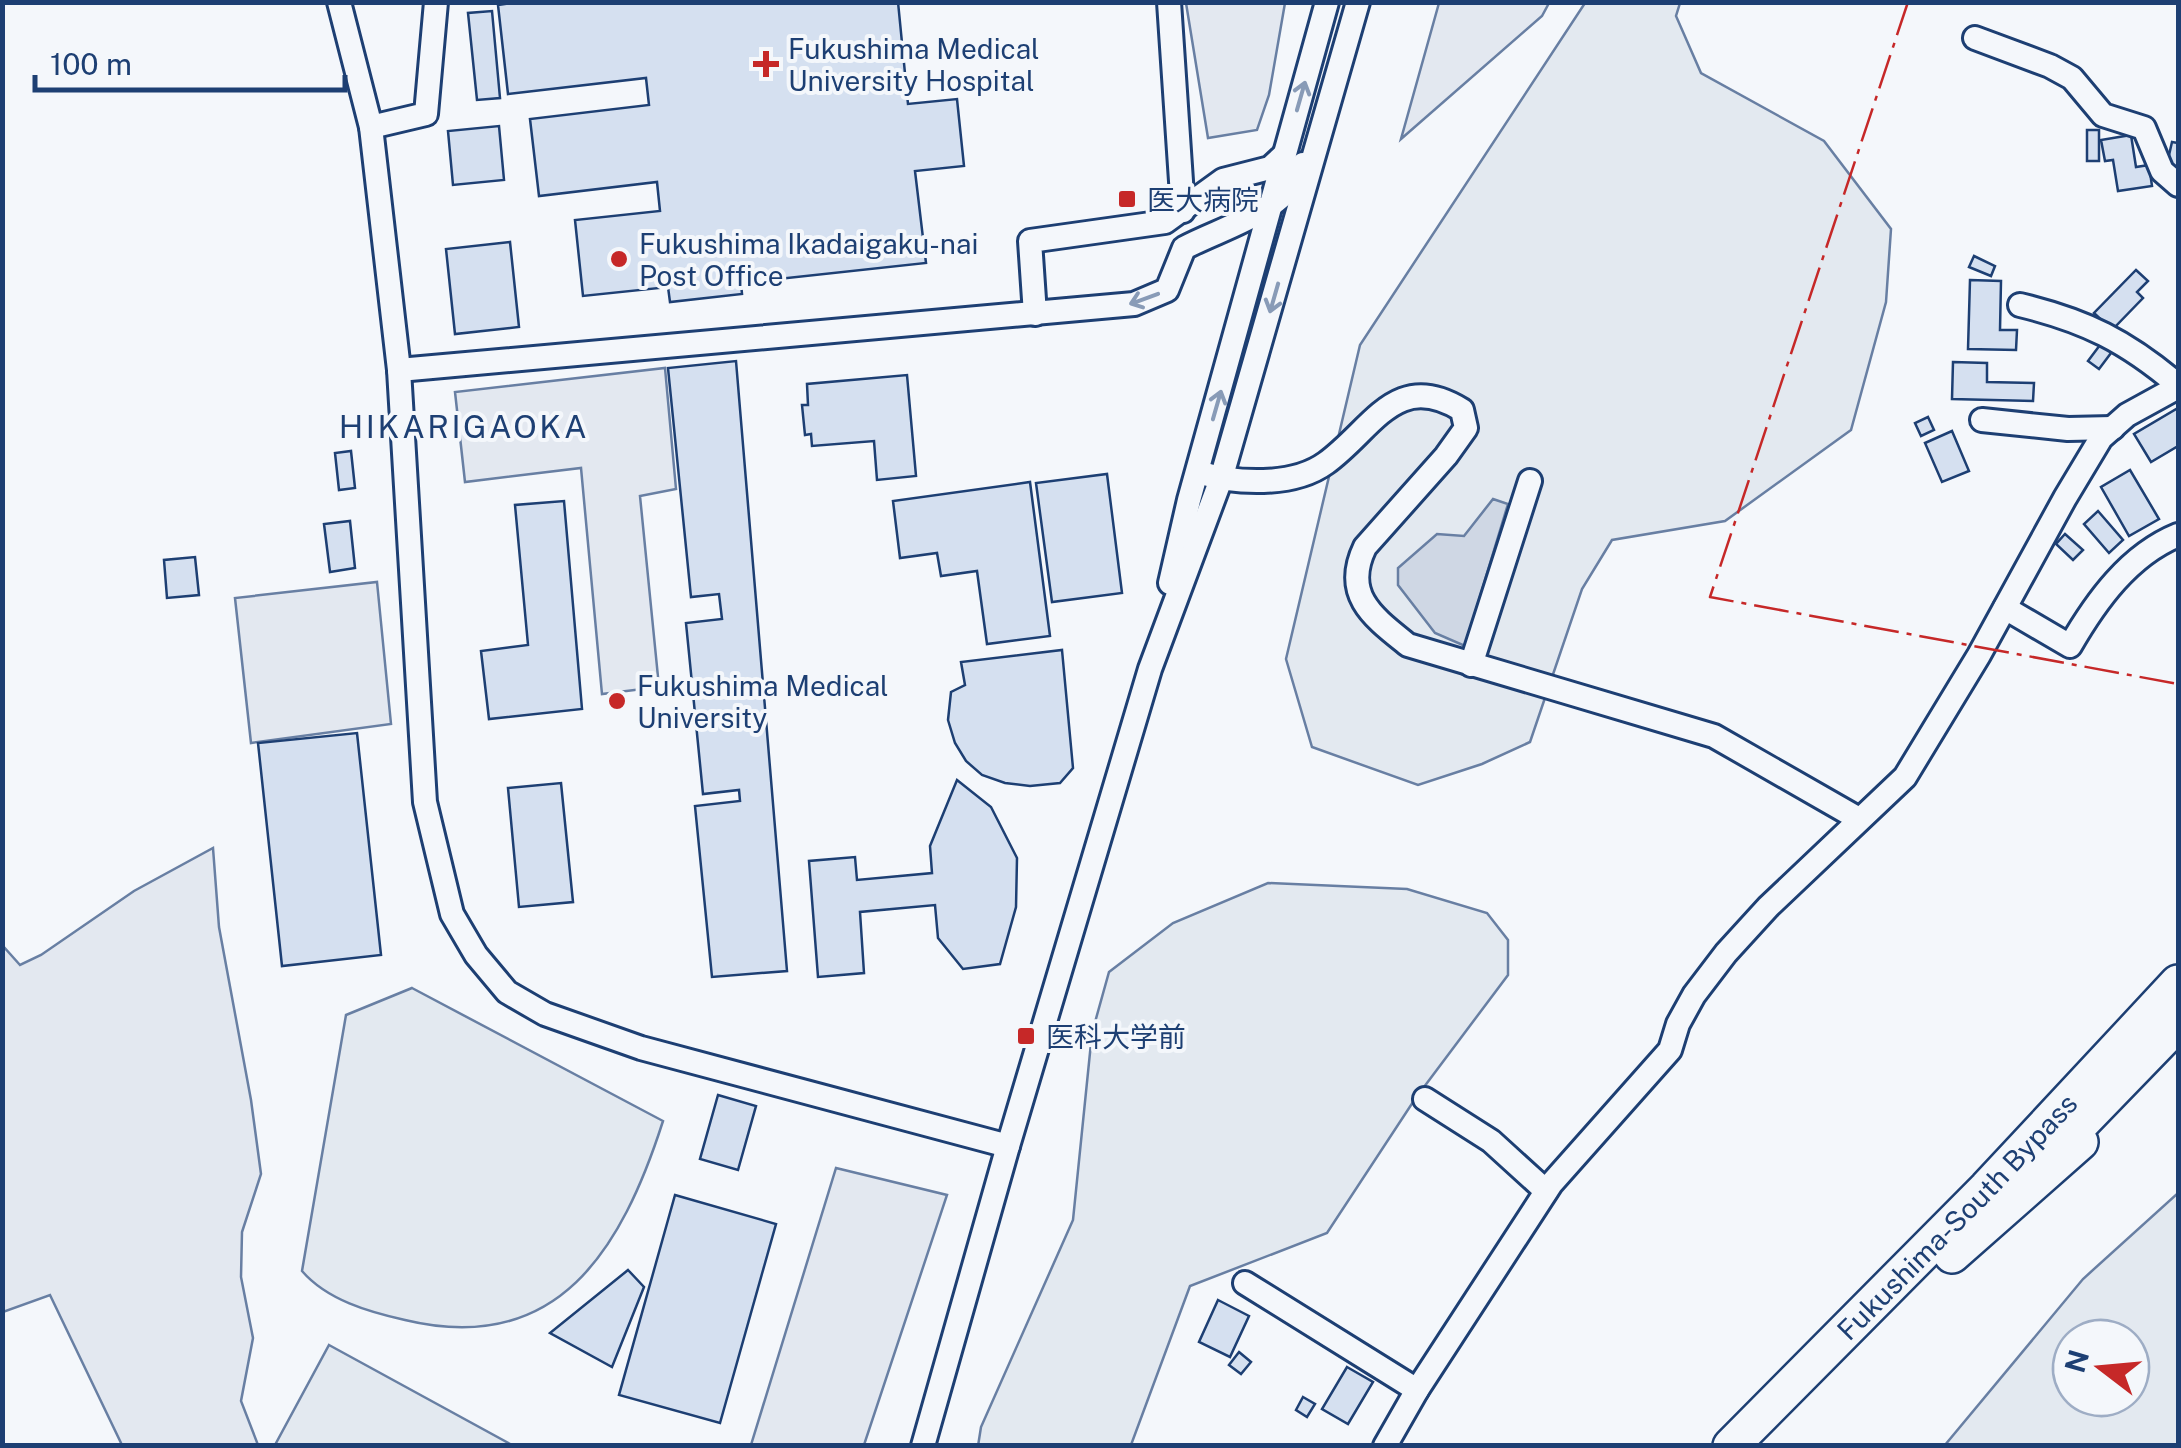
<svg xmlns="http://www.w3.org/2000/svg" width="2181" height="1448" viewBox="0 0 2181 1448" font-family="'Public Sans','Noto Sans JP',sans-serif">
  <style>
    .green { fill: #e3e9f0; stroke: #687fa3; stroke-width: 2.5; fill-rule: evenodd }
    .parking { fill: #e3e8f0; stroke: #687fa3; stroke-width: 2.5 }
    .water { fill: #cfd7e4; stroke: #687fa3; stroke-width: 2.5 }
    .building { fill: #d5e0f0; stroke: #1d3f73; stroke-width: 2.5 }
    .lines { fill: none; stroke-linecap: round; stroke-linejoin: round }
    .minor-casing { stroke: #1d3f73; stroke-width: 28 }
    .highway-casing { stroke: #1d3f73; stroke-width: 40 }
    .minor { stroke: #f4f7fb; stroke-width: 22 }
    .highway { stroke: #f4f7fb; stroke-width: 35 }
    .power { stroke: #c62828; stroke-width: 2.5; stroke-dasharray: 35 8 5 8; stroke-linecap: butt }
    .oneway { stroke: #889bb7 }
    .poi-dot { fill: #c62828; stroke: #f4f7fb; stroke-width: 4 }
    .labels { text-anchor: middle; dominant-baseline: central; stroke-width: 8; stroke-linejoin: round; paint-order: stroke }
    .poi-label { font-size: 28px; fill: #1d3f73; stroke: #f4f7fb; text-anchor: start }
    .street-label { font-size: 28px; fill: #1d3f73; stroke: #f4f7fb }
    .quarter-label { font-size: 32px; letter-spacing: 2.5px; fill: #1d3f73; stroke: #f4f7fb }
  </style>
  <rect width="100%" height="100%" fill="#f4f7fb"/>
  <g class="green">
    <path d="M 1585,3 L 1680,3 L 1676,16 L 1701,73 L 1824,141 L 1891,229 L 1886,302 L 1851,430 L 1725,521 L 1612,540 L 1582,589 L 1530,742 L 1482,764 L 1418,785 L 1312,747 L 1286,659 L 1360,345 Z"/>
    <path d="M 1268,883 L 1407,889 L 1487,913 L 1508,940 L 1508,975 L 1415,1099 L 1327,1233 L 1190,1286 L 1131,1445 L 978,1446 L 981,1427 L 1073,1220 L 1092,1033 L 1109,972 L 1173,923 Z"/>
    <path d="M 412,988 L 663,1121 C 622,1249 558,1357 405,1320 C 369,1312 327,1300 302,1271 L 346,1015 Z"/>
    <path d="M 2178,1193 L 2178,1445 L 1945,1445 L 2083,1279 ZM 2131,1338 L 2131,1398 L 2071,1398 L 2071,1338 Z"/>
    <path d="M 329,1345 L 512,1445 L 275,1445 Z"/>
  </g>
  <g class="parking">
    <path d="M 1186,3 L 1285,3 L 1269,95 L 1257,130 L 1208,138 Z"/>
    <path d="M 1439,3 L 1549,3 L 1542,16 L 1401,139 Z"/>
    <path d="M 665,368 L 676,489 L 640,496 L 659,687 L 602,694 L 581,468 L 465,482 L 455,392 Z"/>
    <path d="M 377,582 L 391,724 L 251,743 L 235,598 Z"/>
    <path d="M 213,848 L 219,927 L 251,1100 L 261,1174 L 242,1232 L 241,1277 L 253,1338 L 241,1401 L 258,1445 L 122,1445 L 50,1295 L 3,1312 L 3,946 L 20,965 L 41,955 L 134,891 Z"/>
    <path d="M 836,1168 L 947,1195 L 864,1445 L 751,1445 Z"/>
  </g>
  <path class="water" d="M 1493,499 L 1508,504 L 1465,646 L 1435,633 L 1398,585 L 1398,568 L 1437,534 L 1464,536 Z"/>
  <g class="building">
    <path d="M 518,2 L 898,2 L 908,104 L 957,99 L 964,166 L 915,171 L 926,263 L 741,283 L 742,294 L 670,302 L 668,287 L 583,296 L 575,220 L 660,211 L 657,182 L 539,196 L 530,119 L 649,105 L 646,78 L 508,94 L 498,5 Z"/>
    <path d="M 492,11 L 500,98 L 477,100 L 468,13 Z"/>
    <path d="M 499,126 L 504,180 L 453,185 L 448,131 Z"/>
    <rect x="2087" y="130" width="12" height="31"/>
    <path d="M 2131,135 L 2136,167 L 2149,165 L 2152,186 L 2118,191 L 2113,160 L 2105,161 L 2101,140 Z"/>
    <path d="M 2172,142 L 2178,143 L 2178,167 L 2167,164 Z"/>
    <path d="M 510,242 L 519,327 L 455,334 L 446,249 Z"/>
    <path d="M 1974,256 L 1995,266 L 1991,276 L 1969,267 Z"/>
    <path d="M 2136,270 L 2148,281 L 2137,292 L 2143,298 L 2112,330 L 2094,313 Z"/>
    <path d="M 1970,280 L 2001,281 L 2000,330 L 2017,330 L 2016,350 L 1968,349 Z"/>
    <path d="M 2103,341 L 2114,349 L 2099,369 L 2088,361 Z"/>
    <path d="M 736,361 L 787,971 L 712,977 L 695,806 L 740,801 L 739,790 L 703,794 L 686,623 L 722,619 L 719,594 L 691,597 L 668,368 Z"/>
    <path d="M 1953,362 L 1987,363 L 1987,382 L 2034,383 L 2033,401 L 1952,399 Z"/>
    <path d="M 907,375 L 916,476 L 877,480 L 874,441 L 812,446 L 811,434 L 805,435 L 802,405 L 808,405 L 807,384 Z"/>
    <path d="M 2178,408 L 2178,446 L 2151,462 L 2134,434 Z"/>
    <path d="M 1928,417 L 1934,430 L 1921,436 L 1915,423 Z"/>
    <path d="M 1952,431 L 1969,471 L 1942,482 L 1925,443 Z"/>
    <path d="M 351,451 L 355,488 L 339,490 L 335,453 Z"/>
    <path d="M 2130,470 L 2159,519 L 2129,536 L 2101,487 Z"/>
    <path d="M 1107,474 L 1122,593 L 1052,602 L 1036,483 Z"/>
    <path d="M 1030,482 L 1050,636 L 987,644 L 977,571 L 941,576 L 937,553 L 900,558 L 893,501 Z"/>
    <path d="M 564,501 L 582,709 L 489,719 L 481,651 L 528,645 L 515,505 Z"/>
    <path d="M 2098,511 L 2123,540 L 2109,553 L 2084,524 Z"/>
    <path d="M 350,521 L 355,568 L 330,572 L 324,524 Z"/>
    <path d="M 2065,534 L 2083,550 L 2073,560 L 2056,544 Z"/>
    <path d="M 195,557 L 199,595 L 167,598 L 164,560 Z"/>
    <path d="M 1062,650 L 1073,768 L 1060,783 L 1030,786 L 1005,783 L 982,775 L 966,761 L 955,743 L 948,720 L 951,692 L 965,685 L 961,662 Z"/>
    <path d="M 357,733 L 381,955 L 282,966 L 258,743 Z"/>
    <path d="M 957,780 L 991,807 L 1017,858 L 1016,907 L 1000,964 L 963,969 L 938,938 L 935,905 L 860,912 L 864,973 L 818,977 L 809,861 L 855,857 L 857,880 L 932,873 L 930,846 Z"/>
    <path d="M 561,783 L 573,902 L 519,907 L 508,788 Z"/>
    <path d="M 718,1095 L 756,1106 L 738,1170 L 700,1159 Z"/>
    <path d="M 675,1195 L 776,1224 L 720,1423 L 619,1395 Z"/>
    <path d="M 628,1270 L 644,1287 L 612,1367 L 550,1333 Z"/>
    <path d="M 1218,1300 L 1249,1316 L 1230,1357 L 1199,1342 Z"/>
    <path d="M 1239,1352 L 1251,1362 L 1241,1374 L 1229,1365 Z"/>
    <path d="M 1347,1367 L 1373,1382 L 1348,1424 L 1322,1409 Z"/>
    <path d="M 1303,1397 L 1315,1404 L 1307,1417 L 1296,1410 Z"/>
  </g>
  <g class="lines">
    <g class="minor-casing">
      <g id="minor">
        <path d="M 339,2 L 371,127 L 399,370 L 425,802 L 452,914 L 476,955 L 507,992 L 545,1014 L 641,1048 L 1008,1146"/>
        <path d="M 1169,2 L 1183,211"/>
        <path d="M 1975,38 L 2050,66 L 2072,78 L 2103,115 L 2144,128 L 2162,171 L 2178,185"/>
        <path d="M 371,127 L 426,114 L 436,2"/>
        <path d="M 2020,305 C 2086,321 2126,341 2178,385"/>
        <path d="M 1035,314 L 1030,241 L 1165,222 L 1223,180 L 1270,168 L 1284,155"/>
        <path d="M 399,370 L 1134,304 L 1167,290 L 1184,248 C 1225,226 1288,212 1303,164"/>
        <path d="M 1982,420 L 2068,429 L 2113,428"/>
        <path d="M 1198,472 C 1235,484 1293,487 1326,463 C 1373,429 1396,369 1462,410 L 1466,428 L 1446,456 L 1365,547 C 1342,595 1373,617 1408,645 L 1714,736 L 1859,819"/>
        <path d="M 1170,583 L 1189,500 L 1327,2"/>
        <path d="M 2005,608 L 2070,646 C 2096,601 2129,555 2178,535"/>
        <path d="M 1471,665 L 1530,481"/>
        <path d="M 1425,1099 L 1491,1141 L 1546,1191"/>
        <path d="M 1245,1283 L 1417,1390"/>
        <path d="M 923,1446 L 1008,1146 L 1150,669 L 1221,479 L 1358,2"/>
        <path d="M 1385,1446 L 1417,1390 L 1551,1184 L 1670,1050 L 1678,1024 L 1694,995 L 1726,953 L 1768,907 L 1905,777 L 1979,655 L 2065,498 L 2101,438 L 2127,415 L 2178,387"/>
      </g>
    </g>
    <g class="highway-casing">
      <g id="highway">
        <path d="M 2054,1151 L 2178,1023"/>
        <path d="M 1952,1255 L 2080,1142"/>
        <path id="s1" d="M 1731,1446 L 1987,1188 L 2178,983"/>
      </g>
    </g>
    <use href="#minor" class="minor"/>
    <use href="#highway" class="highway"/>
    <path class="power" d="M 1908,2 L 1710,597 L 2178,684"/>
  </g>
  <defs><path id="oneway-shaft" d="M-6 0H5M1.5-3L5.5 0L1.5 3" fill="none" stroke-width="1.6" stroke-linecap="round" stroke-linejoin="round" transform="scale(2.5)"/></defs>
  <g class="oneway">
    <use href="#oneway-shaft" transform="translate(1301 96) rotate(-74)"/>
    <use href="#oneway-shaft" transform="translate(1274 298) rotate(106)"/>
    <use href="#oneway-shaft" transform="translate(1144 299) rotate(160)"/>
    <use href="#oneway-shaft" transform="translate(1217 405) rotate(-74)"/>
  </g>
  <g class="poi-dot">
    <path d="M761 49h10v10h10v10h-10v10h-10v-10h-10v-10h10z"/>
    <rect x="1117" y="189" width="20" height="20" rx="5"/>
    <circle cx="619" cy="259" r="10"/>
    <circle cx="617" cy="701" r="10"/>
    <rect x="1016" y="1026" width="20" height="20" rx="5"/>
  </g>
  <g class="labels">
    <g class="poi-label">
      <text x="788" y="48">Fukushima Medical<tspan x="788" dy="32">University Hospital</tspan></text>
      <text x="1147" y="199">医大病院</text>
      <text x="639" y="243">Fukushima Ikadaigaku-nai<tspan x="639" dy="32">Post Office</tspan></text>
      <text x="637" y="685">Fukushima Medical<tspan x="637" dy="32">University</tspan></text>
      <text x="1046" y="1036">医科大学前</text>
    </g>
    <g class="street-label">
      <text stroke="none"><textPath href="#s1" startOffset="322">Fukushima-South Bypass</textPath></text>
    </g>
    <g class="quarter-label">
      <text x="464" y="426">HIKARIGAOKA</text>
    </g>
  </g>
  <rect width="2181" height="1448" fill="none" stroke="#1d3f73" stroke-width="10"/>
  <g transform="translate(2101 1368) rotate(286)"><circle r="48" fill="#f4f7fb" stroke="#9eadc5" stroke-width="2.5"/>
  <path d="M0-8L18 38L0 25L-18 38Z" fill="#c62828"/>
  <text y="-15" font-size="28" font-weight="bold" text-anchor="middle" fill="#1d3f73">N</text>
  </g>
  <path d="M35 75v15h310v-15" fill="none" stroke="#1d3f73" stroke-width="5"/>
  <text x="50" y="75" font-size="30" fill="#1d3f73" stroke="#f4f7fb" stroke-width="8" paint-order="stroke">100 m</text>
</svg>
